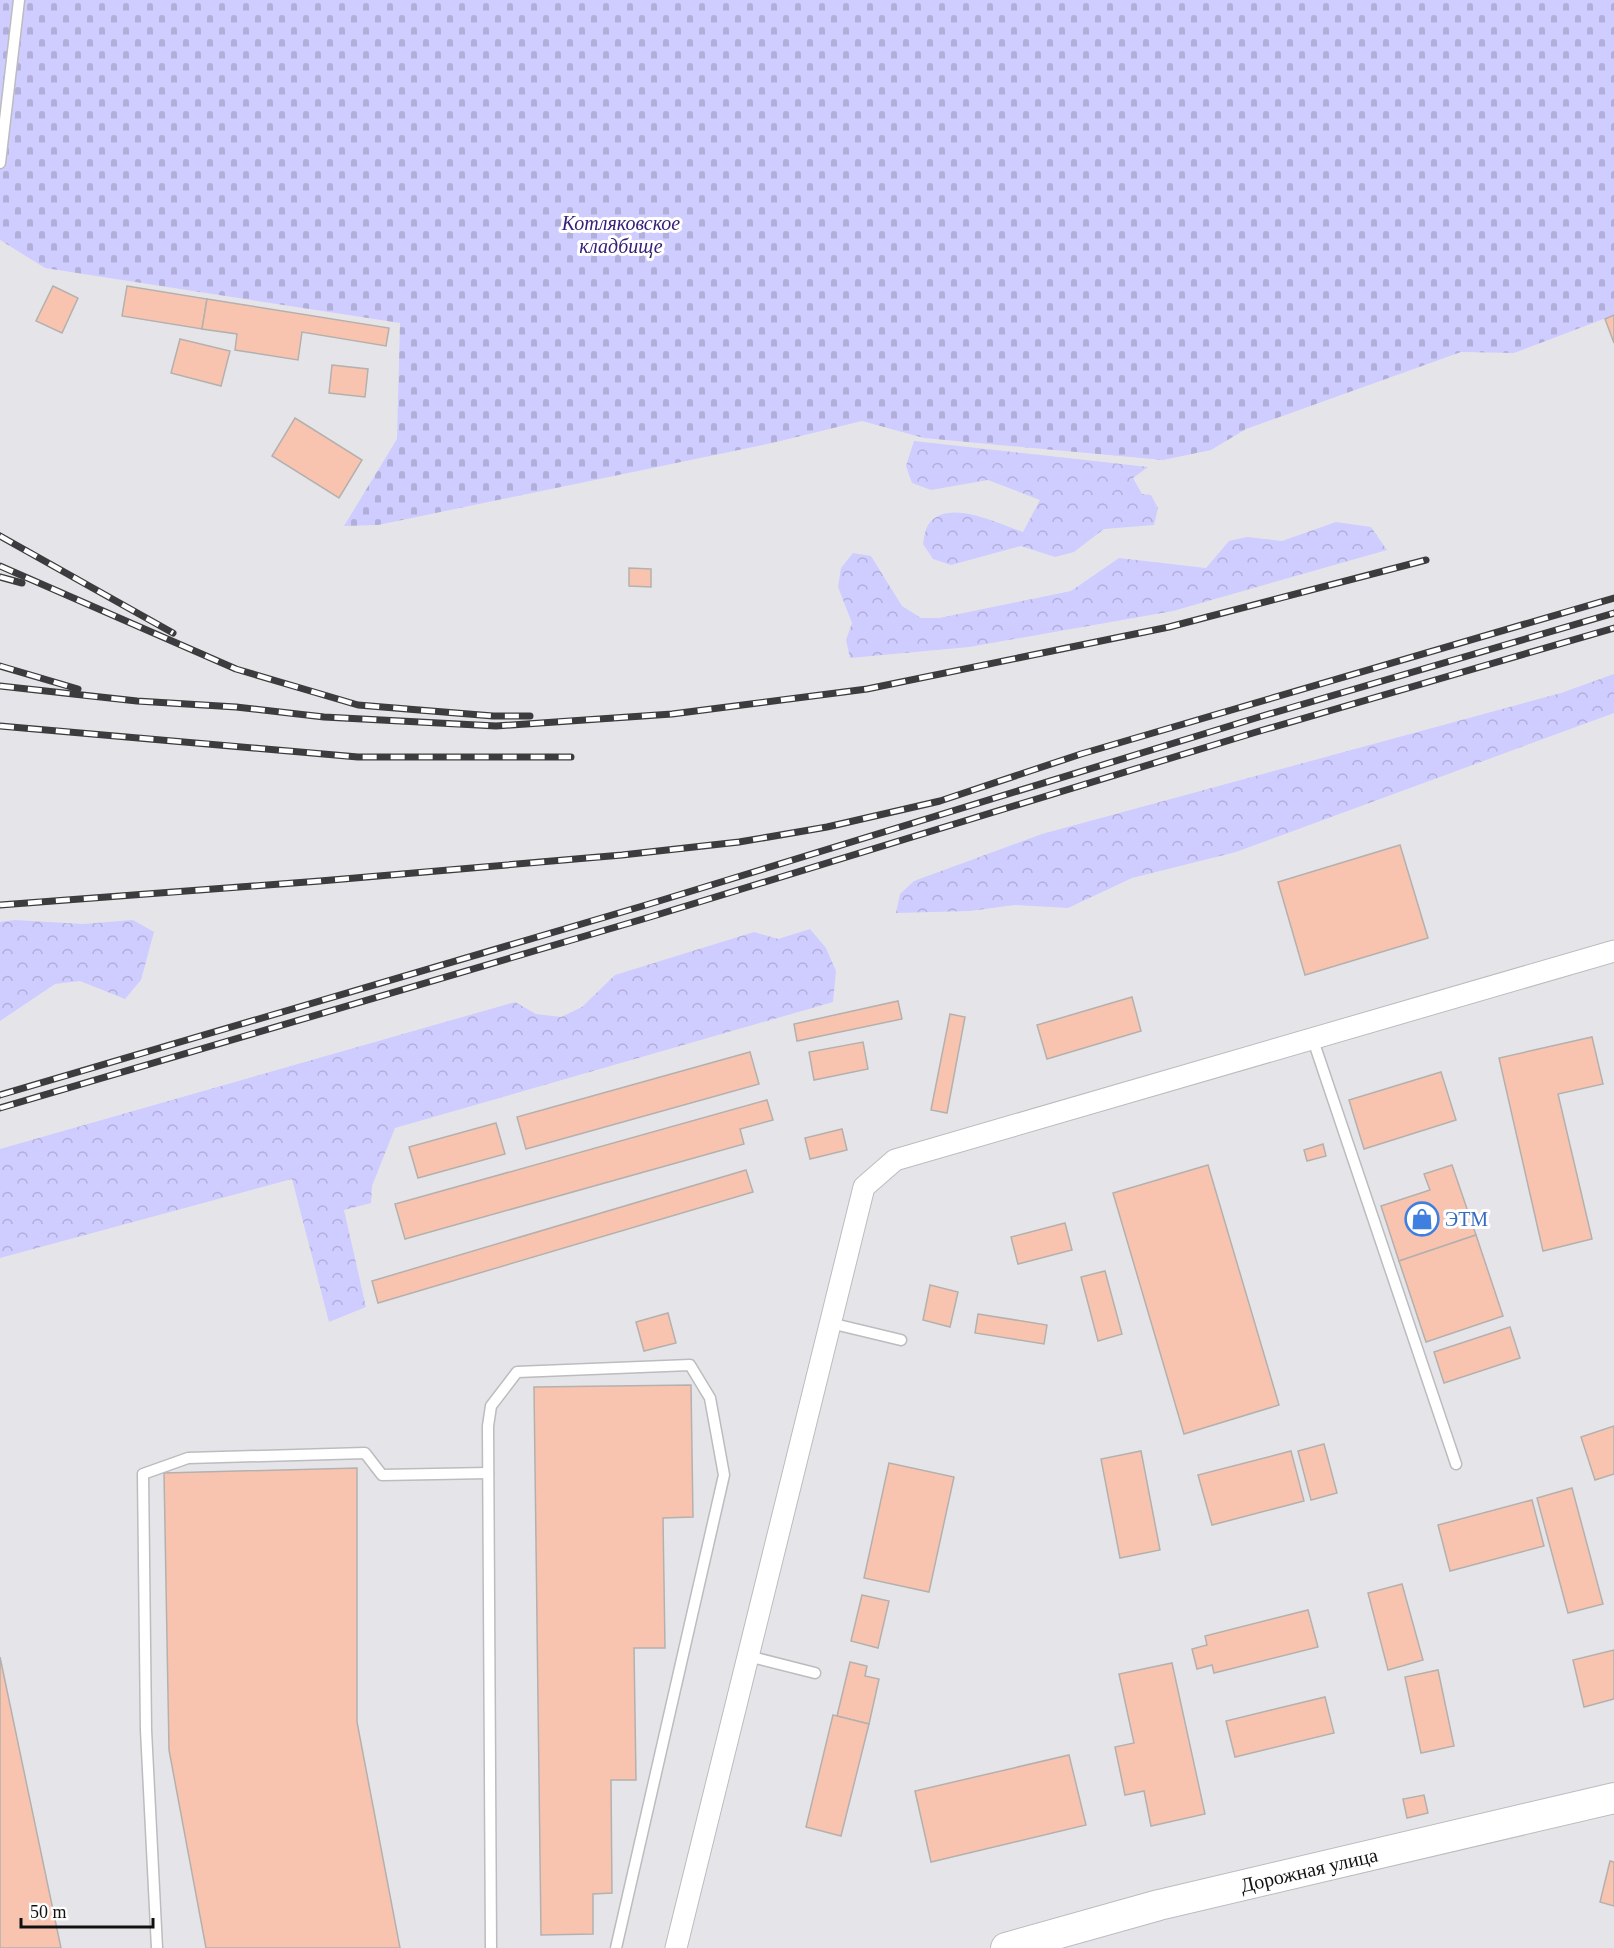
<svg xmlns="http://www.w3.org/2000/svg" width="1614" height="1948" viewBox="0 0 1614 1948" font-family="'Times New Roman',serif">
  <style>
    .forest { fill: url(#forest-crowns) }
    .cemetery { fill: url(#cemetery-stones) }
    .building { fill: #f9c4af; stroke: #b4b0ae; stroke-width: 1.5 }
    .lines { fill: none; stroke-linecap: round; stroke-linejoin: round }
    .lane-casing { stroke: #bcbcbf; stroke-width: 13 }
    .street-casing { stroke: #bcbcbf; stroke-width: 23 }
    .secondary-casing { stroke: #bcbcbf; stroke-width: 32 }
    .lane { stroke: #fff; stroke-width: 10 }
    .street { stroke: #fff; stroke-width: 21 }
    .secondary { stroke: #fff; stroke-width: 30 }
    .rail-casing { stroke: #3c3c3e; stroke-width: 7 }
    .rail { stroke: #fff; stroke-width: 4.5; stroke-dasharray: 14; stroke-linecap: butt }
    .labels { text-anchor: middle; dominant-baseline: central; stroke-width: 6; stroke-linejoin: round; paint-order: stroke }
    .park-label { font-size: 20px; font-style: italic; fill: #37207a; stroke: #fff }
    .shop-label { font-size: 20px; fill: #366cbe; stroke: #fff; text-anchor: start }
    .street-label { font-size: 20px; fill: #111112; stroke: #fff }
  </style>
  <defs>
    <pattern id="forest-crowns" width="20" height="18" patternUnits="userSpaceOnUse" patternTransform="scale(1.5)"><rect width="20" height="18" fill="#cfccff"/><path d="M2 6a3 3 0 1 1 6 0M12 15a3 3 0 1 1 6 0" fill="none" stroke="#b1aeda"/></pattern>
    <pattern id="cemetery-stones" width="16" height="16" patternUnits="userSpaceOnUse" patternTransform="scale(1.5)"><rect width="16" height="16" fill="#cfccff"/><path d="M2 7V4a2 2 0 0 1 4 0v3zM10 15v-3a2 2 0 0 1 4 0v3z" fill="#b1aeda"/></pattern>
  </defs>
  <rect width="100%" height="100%" fill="#e5e5e9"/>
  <g class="forest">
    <path d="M 914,441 L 1148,467 L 1133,478 L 1142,494 L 1151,495 L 1158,508 L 1154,525 L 1104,529 L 1074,552 L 1055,557 L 1021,546 L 951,565 L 933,559 L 923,544 C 924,538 925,530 928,525 C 947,497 998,524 1023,532 L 1040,500 L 988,480 L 931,490 L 912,483 L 906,466 Z"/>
    <path d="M 1336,522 L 1371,527 L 1387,550 L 1173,611 L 969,647 L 850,658 L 846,640 L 852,623 L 838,587 L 841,568 L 853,553 L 871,556 L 902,606 L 921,618 L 939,618 L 1071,591 L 1119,558 L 1206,568 L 1229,541 L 1247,537 L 1282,541 Z"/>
    <path d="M 1614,674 L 1614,713 L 1236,852 L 1132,878 L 1068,908 L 1014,905 L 970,911 L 896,913 L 900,894 L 914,881 L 1042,834 L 1561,693 Z"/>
    <path d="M 15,920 L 83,924 L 133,920 L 154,932 L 141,980 L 125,999 L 80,981 L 55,984 L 0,1021 L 0,922 Z"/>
    <path d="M 810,929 L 826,948 L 836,971 L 833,1002 L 395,1128 L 372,1186 L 371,1203 L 344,1210 L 366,1307 L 329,1322 L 292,1179 L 0,1258 L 0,1149 L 515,1002 L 536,1014 L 561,1017 L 582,1007 L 615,975 L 754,932 L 778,939 Z"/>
  </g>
  <path class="cemetery" d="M 0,0 L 1614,0 L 1614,315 L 1514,353 L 1461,352 L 1246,429 L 1211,450 L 1163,460 L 924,438 L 862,421 L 772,443 L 378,525 L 344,526 L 397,439 L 400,323 L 45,268 L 0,240 Z"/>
  <g class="building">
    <path d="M 53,286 L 78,298 L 62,333 L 36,321 Z"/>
    <path d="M 127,286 L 207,299 L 202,329 L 122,316 Z"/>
    <path d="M 207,299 L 389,328 L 386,346 L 302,332 L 298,360 L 235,350 L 237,334 L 202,329 Z"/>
    <path d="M 1614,315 L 1614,343 L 1605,319 Z"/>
    <path d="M 180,339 L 230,351 L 221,386 L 171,373 Z"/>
    <path d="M 332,365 L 368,369 L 365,397 L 329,393 Z"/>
    <path d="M 295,418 L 362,460 L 339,498 L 272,456 Z"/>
    <path d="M 629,568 L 651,569 L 651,587 L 629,586 Z"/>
    <path d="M 1400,845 L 1428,938 L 1305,975 L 1278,882 Z"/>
    <path d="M 1132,997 L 1141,1031 L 1047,1059 L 1037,1025 Z"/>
    <path d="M 898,1001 L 902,1019 L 797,1041 L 794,1024 Z"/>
    <path d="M 950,1014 L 965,1017 L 947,1113 L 931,1110 Z"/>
    <path d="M 1592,1037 L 1603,1084 L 1558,1094 L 1592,1239 L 1543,1251 L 1499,1058 Z"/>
    <path d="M 863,1042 L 868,1069 L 814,1080 L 809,1052 Z"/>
    <path d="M 750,1052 L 759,1084 L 526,1149 L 517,1117 Z"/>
    <path d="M 1441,1072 L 1456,1120 L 1364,1149 L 1349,1100 Z"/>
    <path d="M 767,1100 L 773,1120 L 740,1129 L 744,1144 L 405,1239 L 395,1204 Z"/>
    <path d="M 496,1123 L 505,1154 L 418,1178 L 409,1147 Z"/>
    <path d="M 842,1129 L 847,1150 L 810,1159 L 805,1138 Z"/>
    <path d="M 1323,1144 L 1326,1156 L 1307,1161 L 1304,1150 Z"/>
    <path d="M 1208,1165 L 1279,1405 L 1184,1434 L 1113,1193 Z"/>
    <path d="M 1452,1165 L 1476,1235 L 1399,1261 L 1381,1206 L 1430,1190 L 1424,1174 Z"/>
    <path d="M 746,1170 L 753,1192 L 378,1303 L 372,1281 Z"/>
    <path d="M 1065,1223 L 1072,1250 L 1018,1264 L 1011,1237 Z"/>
    <path d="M 1476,1235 L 1503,1316 L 1426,1342 L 1399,1261 Z"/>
    <path d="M 1105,1271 L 1122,1334 L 1098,1341 L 1081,1277 Z"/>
    <path d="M 930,1285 L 958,1292 L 950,1327 L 923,1320 Z"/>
    <path d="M 668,1313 L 676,1343 L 644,1351 L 636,1322 Z"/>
    <path d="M 978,1314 L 1047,1325 L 1044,1344 L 975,1333 Z"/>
    <path d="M 1510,1327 L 1520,1358 L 1444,1383 L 1434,1352 Z"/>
    <path d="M 691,1385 L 693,1517 L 663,1518 L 665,1648 L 634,1648 L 636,1780 L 611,1780 L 612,1893 L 593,1894 L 593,1934 L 541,1935 L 534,1387 Z"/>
    <path d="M 1614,1426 L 1614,1474 L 1595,1480 L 1581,1437 Z"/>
    <path d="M 1324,1444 L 1337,1493 L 1311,1500 L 1298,1451 Z"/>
    <path d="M 1141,1451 L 1160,1550 L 1120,1558 L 1101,1459 Z"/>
    <path d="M 1291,1451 L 1304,1501 L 1212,1525 L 1198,1475 Z"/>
    <path d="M 889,1463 L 954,1477 L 929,1592 L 864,1578 Z"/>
    <path d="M 357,1468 L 357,1722 L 400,1948 L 206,1948 L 169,1750 L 164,1473 Z"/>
    <path d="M 1572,1488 L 1603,1604 L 1568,1613 L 1537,1498 Z"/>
    <path d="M 1532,1500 L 1544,1546 L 1450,1571 L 1438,1525 Z"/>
    <path d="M 1402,1584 L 1423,1660 L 1388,1670 L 1368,1593 Z"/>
    <path d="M 862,1595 L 889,1601 L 878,1648 L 851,1641 Z"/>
    <path d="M 1308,1610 L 1318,1647 L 1214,1673 L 1212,1665 L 1197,1669 L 1192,1649 L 1207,1645 L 1205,1636 Z"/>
    <path d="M 1614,1650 L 1614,1699 L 1584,1707 L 1573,1660 Z"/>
    <path d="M 0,1657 L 61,1948 L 0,1948 Z"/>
    <path d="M 850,1662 L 867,1666 L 865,1676 L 879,1679 L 869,1724 L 837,1716 Z"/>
    <path d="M 1172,1663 L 1205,1814 L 1151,1826 L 1144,1791 L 1125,1795 L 1115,1747 L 1134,1743 L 1119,1674 Z"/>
    <path d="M 1438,1670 L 1454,1746 L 1421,1753 L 1405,1677 Z"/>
    <path d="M 1325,1697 L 1334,1733 L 1235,1757 L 1226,1721 Z"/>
    <path d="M 833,1715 L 869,1724 L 841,1836 L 806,1827 Z"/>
    <path d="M 1069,1755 L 1086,1825 L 931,1862 L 915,1791 Z"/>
    <path d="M 1424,1795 L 1428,1813 L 1407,1818 L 1403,1799 Z"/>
    <path d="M 1610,1861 L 1614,1862 L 1614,1906 L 1600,1902 Z"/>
  </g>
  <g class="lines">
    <g class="lane-casing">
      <g id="lane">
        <path d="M 0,163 L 19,0"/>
        <path d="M 1313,1040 L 1456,1464"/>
        <path d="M 830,1323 L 901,1340"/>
        <path d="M 748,1656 L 815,1673"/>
        <path d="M 157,1948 L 146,1730 L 143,1474 L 188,1458 L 365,1453 L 382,1475 L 488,1473"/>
        <path d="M 491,1948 L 488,1426 L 491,1406 L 517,1372 L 690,1365 L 710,1398 L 724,1475 L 616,1948"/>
      </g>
    </g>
    <g class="street-casing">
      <path id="street" d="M 676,1948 L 864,1187 L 895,1160 L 1614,951"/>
    </g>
    <g class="secondary-casing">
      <path id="secondary" d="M 1006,1948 L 1159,1905 L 1614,1798"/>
    </g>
    <use href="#lane" class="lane"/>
    <use href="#street" class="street"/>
    <use href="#secondary" class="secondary"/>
    <g class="rail-casing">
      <g id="rail">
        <path d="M 0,536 L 173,633"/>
        <path d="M 0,566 L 236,669 L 358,705 L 493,716 L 530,716"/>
        <path d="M 0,577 L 22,583"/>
        <path d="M 0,666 L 78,689"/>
        <path d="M 0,686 L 137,701 L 236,707 L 324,717 L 496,726 L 672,714 L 867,689 L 1169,627 L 1426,560"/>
        <path d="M 0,726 L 358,757 L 571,757"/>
        <path d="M 0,905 L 320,881 L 622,855 L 739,842 L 827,827 L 940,801 L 1081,754 L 1614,598"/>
        <path d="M 0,1095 L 646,905 L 1259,717 L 1614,613"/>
        <path d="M 0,1108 L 650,917 L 1253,733 L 1614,628"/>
      </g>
    </g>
    <use href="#rail" class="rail"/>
  </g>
  <defs>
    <g id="shop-ring" transform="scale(1.725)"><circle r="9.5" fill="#fff" stroke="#3f7fe0" stroke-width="1.5"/><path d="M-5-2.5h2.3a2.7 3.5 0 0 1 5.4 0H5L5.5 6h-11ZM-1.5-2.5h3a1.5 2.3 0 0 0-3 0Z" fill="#3f7fe0"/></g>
  </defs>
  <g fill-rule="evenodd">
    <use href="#shop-ring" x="1422" y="1219"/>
  </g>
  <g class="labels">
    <g class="park-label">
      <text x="621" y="223">Котляковское<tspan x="621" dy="23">кладбище</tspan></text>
    </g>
    <g class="shop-label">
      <text x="1445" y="1219">ЭТМ</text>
    </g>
    <g class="street-label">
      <text transform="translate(1309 1870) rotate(-13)">Дорожная улица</text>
    </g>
  </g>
  <path d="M21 1918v9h132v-9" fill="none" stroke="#111112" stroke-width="3"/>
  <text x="30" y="1918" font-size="18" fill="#111112" stroke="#ffffff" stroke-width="4.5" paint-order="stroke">50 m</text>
</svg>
